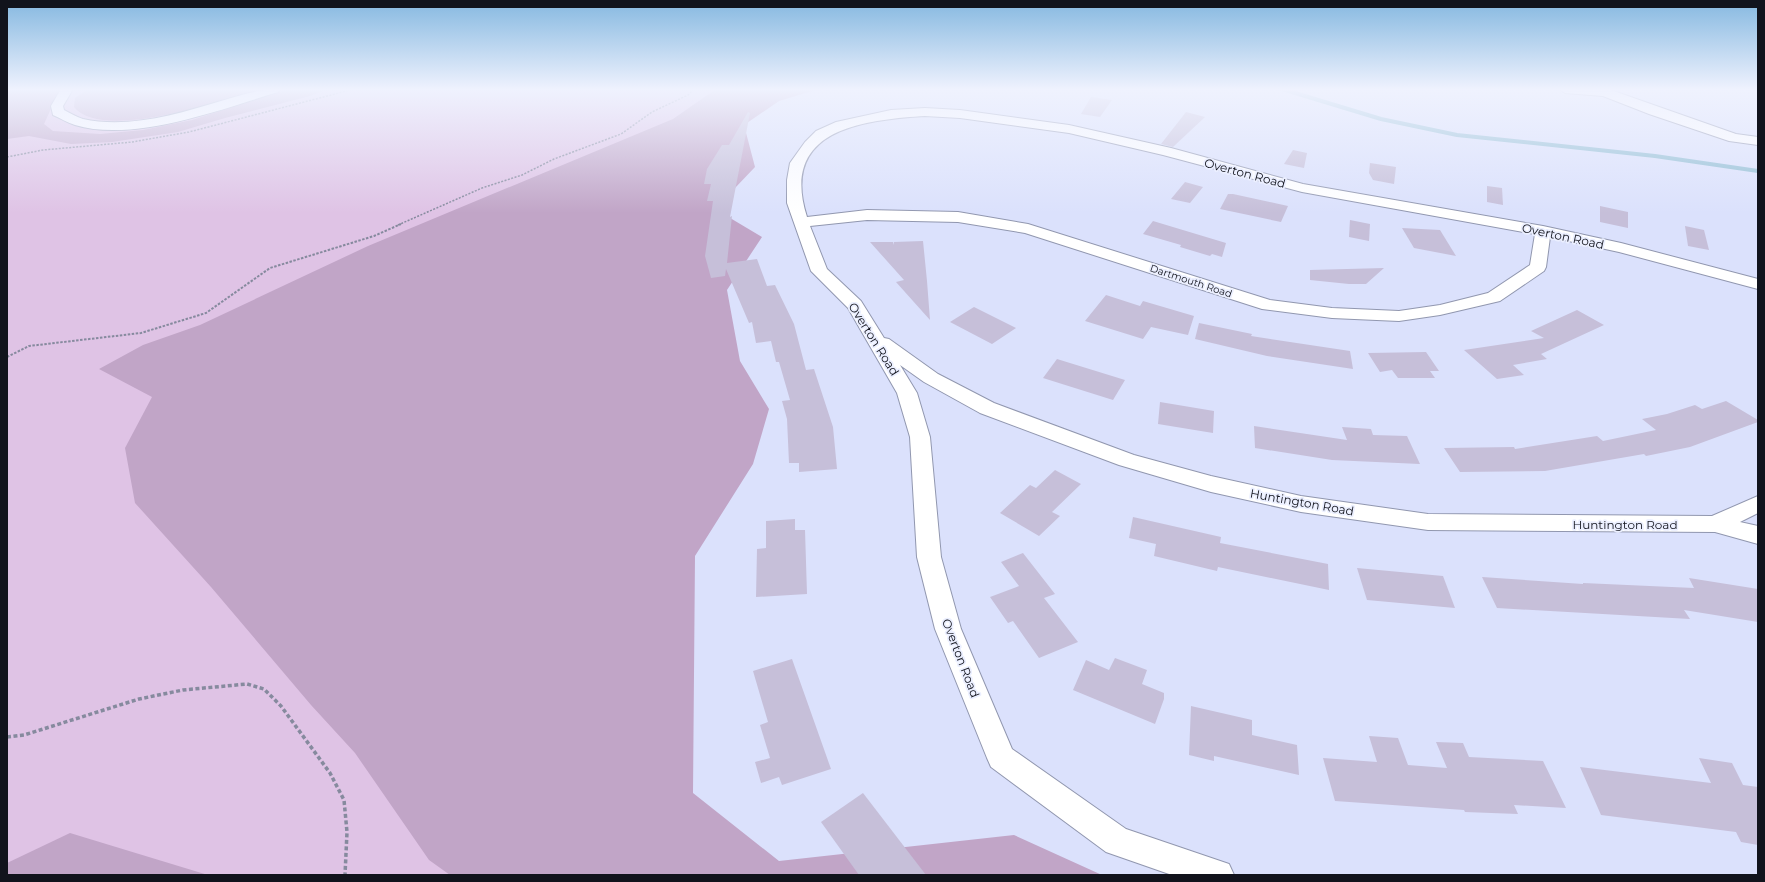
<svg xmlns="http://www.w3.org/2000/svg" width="1765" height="882" viewBox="0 0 1765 882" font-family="Montserrat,sans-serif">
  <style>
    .green { fill: #dfc3e5 }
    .forest { fill: #c1a5c7 }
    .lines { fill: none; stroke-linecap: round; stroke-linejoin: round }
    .stream { stroke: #90bdd3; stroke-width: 4 }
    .building { fill: #c6bfd9 }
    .minor-casing { stroke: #9197af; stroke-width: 2 }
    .path-far2 { stroke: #868a9e; stroke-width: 1.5; stroke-dasharray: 2 1.5; stroke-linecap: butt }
    .path-far1 { stroke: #868a9e; stroke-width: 2; stroke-dasharray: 2.5 1.5; stroke-linecap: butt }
    .path { stroke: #868a9e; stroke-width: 3.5; stroke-dasharray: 4 2.5; stroke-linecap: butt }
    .minor { fill: #fff; fill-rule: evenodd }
    .labels { text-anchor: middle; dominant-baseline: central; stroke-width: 3.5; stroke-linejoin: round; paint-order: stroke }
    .far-street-label { font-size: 10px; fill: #11131c; stroke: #ebefff }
    .street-label { font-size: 12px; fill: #11131c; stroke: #ebefff }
  </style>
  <rect width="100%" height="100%" fill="#dbe1fc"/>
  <path class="green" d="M 7,89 L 733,89 L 633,875 L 7,875 Z"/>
  <g class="forest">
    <path d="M 7,89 L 60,89 L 44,124 L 53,131 L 100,134 L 143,130 L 192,120 L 289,89 L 328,89 L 310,96 L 225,118 L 178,132 L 112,142 L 71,144 L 29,136 L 7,139 Z"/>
    <path d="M 84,89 L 262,89 C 225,100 102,142 74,107 L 75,98 L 85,91 Z"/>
    <path d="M 716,89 L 819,89 L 779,101 L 744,125 L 755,167 L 715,209 L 762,237 L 727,290 L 740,361 L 769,409 L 753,464 L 695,556 L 693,793 L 779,861 L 1014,835 L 1102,875 L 450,875 L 429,860 L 355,753 L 311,705 L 211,587 L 135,503 L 125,448 L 152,397 L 99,369 L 143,345 L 200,325 L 368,246 L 673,119 Z"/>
    <path d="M 70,833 L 208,875 L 7,875 L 7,863 Z"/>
  </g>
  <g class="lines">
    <path class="stream" d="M 1282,89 L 1381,119 L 1457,135 L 1655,156 L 1758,171"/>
  </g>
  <g class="building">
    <path d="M 1091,97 L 1112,100 L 1100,117 L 1081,114 Z"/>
    <path d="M 748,112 L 750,113 L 730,217 L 732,216 L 727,263 L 757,259 L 767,286 L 775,285 L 794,324 L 806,370 L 814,369 L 833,427 L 837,469 L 799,472 L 799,463 L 789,463 L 787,419 L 782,401 L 790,400 L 779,362 L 776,362 L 771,341 L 756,343 L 752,322 L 749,323 L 726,269 L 725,276 L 711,278 L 705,256 L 713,201 L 707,201 L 711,184 L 704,184 L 707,169 L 722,145 L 729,145 Z"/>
    <path d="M 1186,112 L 1205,117 L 1173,147 L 1161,144 Z"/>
    <path d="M 1293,150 L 1307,153 L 1304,168 L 1284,164 Z"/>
    <path d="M 1370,163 L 1396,167 L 1394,184 L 1373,180 L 1369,173 Z"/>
    <path d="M 1185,182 L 1203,187 L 1190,203 L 1171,199 Z"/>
    <path d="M 1487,186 L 1502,188 L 1503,205 L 1487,202 Z"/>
    <path d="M 1228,194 L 1233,194 L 1288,206 L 1281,222 L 1220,209 Z"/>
    <path d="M 1600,206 L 1628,212 L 1628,228 L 1600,222 Z"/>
    <path d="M 1350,220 L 1370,224 L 1369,241 L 1349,237 Z"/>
    <path d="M 1153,221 L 1226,243 L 1222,257 L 1212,254 L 1210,256 L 1180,247 L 1181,245 L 1143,234 Z"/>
    <path d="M 1685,226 L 1704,230 L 1709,250 L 1688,246 Z"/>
    <path d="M 1402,228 L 1440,230 L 1456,256 L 1414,248 Z"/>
    <path d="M 923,241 L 927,281 L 930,320 L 896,282 L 904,280 L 870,242 L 893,242 L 894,245 L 894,242 Z"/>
    <path d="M 1384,268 L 1366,284 L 1349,284 L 1310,280 L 1310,270 Z"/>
    <path d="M 1106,295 L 1140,306 L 1143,301 L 1194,316 L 1188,335 L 1151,327 L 1143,339 L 1085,321 Z"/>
    <path d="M 974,307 L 1016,328 L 992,344 L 950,322 Z"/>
    <path d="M 1577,310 L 1604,325 L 1541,354 L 1547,359 L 1513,365 L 1524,375 L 1497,379 L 1464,350 L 1544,338 L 1531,331 Z"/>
    <path d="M 1199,323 L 1252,334 L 1251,336 L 1350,351 L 1353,369 L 1267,356 L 1195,339 Z"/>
    <path d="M 1426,352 L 1439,371 L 1430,371 L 1435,378 L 1398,378 L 1392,370 L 1380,372 L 1368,353 Z"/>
    <path d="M 1057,359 L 1125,380 L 1113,400 L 1043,378 Z"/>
    <path d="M 1726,401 L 1758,420 L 1758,422 L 1690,447 L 1646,456 L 1644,454 L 1545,471 L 1460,472 L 1444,448 L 1514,447 L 1515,449 L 1597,436 L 1603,441 L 1656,430 L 1642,419 L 1667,414 L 1695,405 L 1702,409 Z"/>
    <path d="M 1160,402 L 1214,411 L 1213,433 L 1158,424 Z"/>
    <path d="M 1254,426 L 1347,440 L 1342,427 L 1371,429 L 1373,435 L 1407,436 L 1420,464 L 1332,460 L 1255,448 Z"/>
    <path d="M 1055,470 L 1081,484 L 1052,512 L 1060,516 L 1039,536 L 1000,513 L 1030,485 L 1036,488 Z"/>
    <path d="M 1133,517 L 1221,537 L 1220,543 L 1328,564 L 1329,590 L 1218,567 L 1217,571 L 1154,556 L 1156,544 L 1129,538 Z"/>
    <path d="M 795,519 L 795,530 L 805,530 L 807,594 L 756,597 L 757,549 L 766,548 L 766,521 Z"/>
    <path d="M 1023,553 L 1055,594 L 1044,598 L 1078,642 L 1039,658 L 1013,621 L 1008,623 L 990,597 L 1019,586 L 1001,562 Z"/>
    <path d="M 1357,568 L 1443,576 L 1455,608 L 1367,600 Z"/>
    <path d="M 1482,577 L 1583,584 L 1583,583 L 1694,588 L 1689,578 L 1758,589 L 1758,622 L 1684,610 L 1690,619 L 1497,608 Z"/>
    <path d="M 1115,658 L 1147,670 L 1142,684 L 1164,693 L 1164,699 L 1155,724 L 1073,690 L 1086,660 L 1109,670 Z"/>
    <path d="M 792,659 L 831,769 L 782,785 L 779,777 L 761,783 L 755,762 L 770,758 L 760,725 L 768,722 L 753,671 Z"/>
    <path d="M 1191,706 L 1252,720 L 1252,735 L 1297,745 L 1299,775 L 1214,756 L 1214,761 L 1189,755 Z"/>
    <path d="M 1369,736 L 1398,738 L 1408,765 L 1447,768 L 1436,742 L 1463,743 L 1469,757 L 1543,761 L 1566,808 L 1514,805 L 1518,814 L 1465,812 L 1464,810 L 1335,801 L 1323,758 L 1377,762 Z"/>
    <path d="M 1699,758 L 1732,763 L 1743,785 L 1758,787 L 1758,845 L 1741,842 L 1736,832 L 1601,815 L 1580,767 L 1711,783 Z"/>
    <path d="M 863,793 L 926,875 L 859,875 L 821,822 Z"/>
  </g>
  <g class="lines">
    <g class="minor-casing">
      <g id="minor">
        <path d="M 61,89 L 73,89 L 63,106 L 64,110 C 70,113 77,117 83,119 C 128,129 178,114 221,101 C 242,95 258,89 280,89 L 278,92 C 222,109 133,143 75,125 C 68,123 60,118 53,115 L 51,106 Z"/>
        <path d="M 1559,89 L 1608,89 L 1736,134 L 1758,137 L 1758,145 L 1729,141 L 1649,114 L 1603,96 L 1565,93 Z"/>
        <path d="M 925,108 L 960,110 L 1069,125 L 1171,148 L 1303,184 L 1543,226 L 1621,243 L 1758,279 L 1758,289 L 1619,252 L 1550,237 L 1546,267 L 1544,271 L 1500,301 L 1440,315 L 1399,321 L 1332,318 L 1262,309 L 1025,233 L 958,222 L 867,220 L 810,226 L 827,269 L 861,301 L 884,338 L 889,339 L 938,374 L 994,403 L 1134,455 L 1211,476 L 1301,496 L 1428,514 L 1712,516 L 1758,496 L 1758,513 L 1740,522 L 1758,526 L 1758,544 L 1715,532 L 1428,530 L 1301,512 L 1211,492 L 1119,465 L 980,413 L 924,382 L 900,365 L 917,393 L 930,437 L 941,557 L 961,629 L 1012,749 L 1126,829 L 1229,864 L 1234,875 L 1172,875 L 1106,852 L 991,767 L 987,758 L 935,629 L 917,557 L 910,437 L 897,393 L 848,308 L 811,271 L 787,203 L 787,180 L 790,163 L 805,142 L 816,131 L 836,122 L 891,110 ZM 925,116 L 960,118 L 1069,133 L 1163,155 L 1302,192 L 1535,234 L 1530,265 L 1488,293 L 1440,305 L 1399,311 L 1332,308 L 1270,300 L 1028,224 L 958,212 L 867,210 L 807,217 C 779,130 861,120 925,116 Z"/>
      </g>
    </g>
    <g class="path-far2">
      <path d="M 7,94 L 11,89"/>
      <path d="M 7,157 L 43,150 L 132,142 L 189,132 L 354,89"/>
      <path d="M 398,225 L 482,188 L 522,175 L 554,159 L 621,134 L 652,112 L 688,95 L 694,89"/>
    </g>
    <path class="path-far1" d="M 7,357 L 29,346 L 141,333 L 206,313 L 270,268 L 374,236 L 401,224"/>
    <path class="path" d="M 7,737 L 24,735 L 139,699 L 183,690 L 247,684 L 264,689 L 281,706 L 330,773 L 344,800 L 347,832 L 345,875"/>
    <use href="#minor" class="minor"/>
  </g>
  <linearGradient id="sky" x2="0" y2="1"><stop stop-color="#85b8e0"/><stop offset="0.42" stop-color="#eff2fe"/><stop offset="1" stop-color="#eff2fe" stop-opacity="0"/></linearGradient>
  <rect width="1765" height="213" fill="url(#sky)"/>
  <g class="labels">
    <g class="far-street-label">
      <text transform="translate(1191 281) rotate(18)">Dartmouth Road</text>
    </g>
    <g class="street-label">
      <text transform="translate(1245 173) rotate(15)">Overton Road</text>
      <text transform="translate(1563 236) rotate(12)">Overton Road</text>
      <text transform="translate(874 339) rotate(58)">Overton Road</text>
      <text transform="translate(1302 502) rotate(10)">Huntington Road</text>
      <text x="1625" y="524">Huntington Road</text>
      <text transform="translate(961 658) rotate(69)">Overton Road</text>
    </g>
  </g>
  <rect width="1765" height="882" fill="none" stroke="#11131c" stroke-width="16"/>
</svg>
